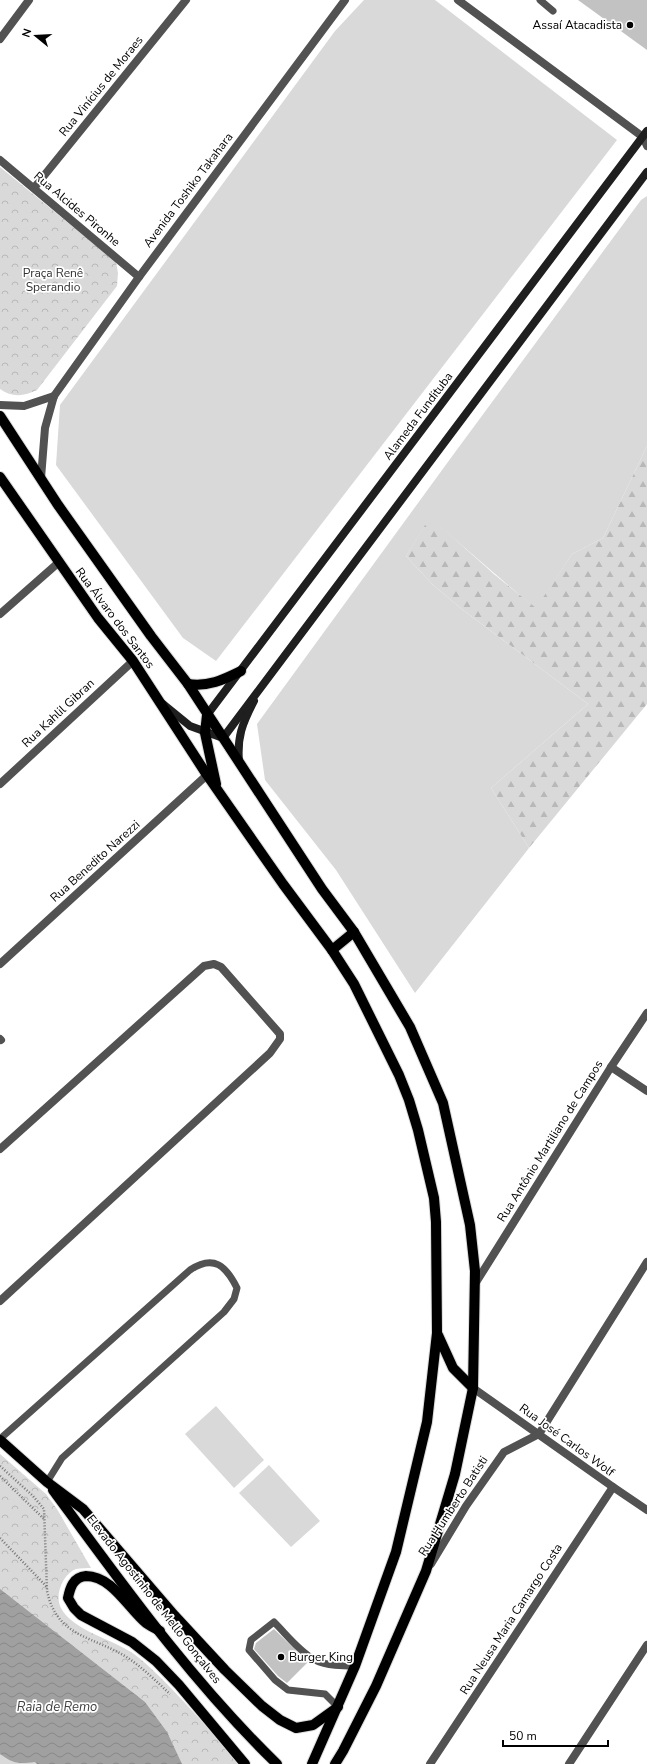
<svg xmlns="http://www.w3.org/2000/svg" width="647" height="1764" viewBox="0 0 647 1764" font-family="'Nunito Sans',sans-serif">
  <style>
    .grass { fill: #d9d9d9 }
    .forest { fill: url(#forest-firs) }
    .park { fill: url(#park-crowns) }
    .water { fill: url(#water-waves) }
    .building { fill: #c2c2c2 }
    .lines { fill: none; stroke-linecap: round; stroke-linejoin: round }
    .primary-casing { stroke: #dbdbdb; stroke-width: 12 }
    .path { stroke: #747474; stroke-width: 2.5; stroke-dasharray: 1 2; stroke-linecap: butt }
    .service { stroke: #525252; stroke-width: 7 }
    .minor { stroke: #525252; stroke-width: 8 }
    .secondary { stroke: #1f1f1f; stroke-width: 8 }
    .primary { stroke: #000; stroke-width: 10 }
    .poi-dot { fill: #000; stroke: #fff; stroke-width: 1.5 }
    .labels { text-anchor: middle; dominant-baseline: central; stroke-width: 3.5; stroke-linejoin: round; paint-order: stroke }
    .poi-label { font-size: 12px; fill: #000; stroke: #fff; text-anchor: end }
    .street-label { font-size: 12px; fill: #000; stroke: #fff }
    .park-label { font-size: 12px; fill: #303030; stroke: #fff }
    .water-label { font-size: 13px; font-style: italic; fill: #414141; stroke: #fff }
  </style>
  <defs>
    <pattern id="forest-firs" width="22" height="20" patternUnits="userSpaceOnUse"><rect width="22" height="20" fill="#d9d9d9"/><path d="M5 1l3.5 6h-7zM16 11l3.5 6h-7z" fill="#b8b8b8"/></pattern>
    <pattern id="park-crowns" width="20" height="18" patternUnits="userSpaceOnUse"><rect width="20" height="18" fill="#d9d9d9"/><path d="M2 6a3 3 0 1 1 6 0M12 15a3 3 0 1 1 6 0" fill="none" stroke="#b8b8b8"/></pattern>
    <pattern id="water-waves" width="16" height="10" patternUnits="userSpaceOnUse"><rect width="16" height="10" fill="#a0a0a0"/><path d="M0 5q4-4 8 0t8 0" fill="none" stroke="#888"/></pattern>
  </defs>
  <rect width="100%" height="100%" fill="#fff"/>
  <g class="grass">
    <path d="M 364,0 L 435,0 L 617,140 L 216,661 L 183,638 L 56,465 L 60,405 L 335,31 Z"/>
    <path d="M 647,196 L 647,446 L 603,538 L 572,554 L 536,609 L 430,518 L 406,556 L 433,585 L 463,610 L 588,704 L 491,788 L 529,848 L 415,993 L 336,870 L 265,780 L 257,724 L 453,455 L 641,200 Z"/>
    <path d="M 216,1406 L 264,1460 L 234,1488 L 185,1434 Z"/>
    <path d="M 269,1465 L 320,1521 L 291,1547 L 239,1493 Z"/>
  </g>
  <path class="forest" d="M 647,446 L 647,704 L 529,848 L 491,788 L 588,704 L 463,610 L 433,585 L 406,556 L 430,517 L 495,575 L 536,608 L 572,554 L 603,538 Z"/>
  <g class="park">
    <path d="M 0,167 L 116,262 L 118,273 L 117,286 L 37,390 C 25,396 12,398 0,389 Z"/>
    <path d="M 0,1454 L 46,1494 L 57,1509 L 91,1568 C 87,1568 81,1568 76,1569 C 63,1574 54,1595 61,1608 C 73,1631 113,1639 134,1654 C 146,1663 157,1674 168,1685 C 192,1710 216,1737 239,1764 L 0,1764 Z"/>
  </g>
  <path class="water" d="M 0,1589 L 145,1702 L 167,1732 L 182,1764 L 37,1764 L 35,1762 C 18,1764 14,1764 0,1754 Z"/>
  <g class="building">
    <path d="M 578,0 L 647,0 L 647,50 Z"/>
    <path d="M 274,1629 L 308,1662 L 287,1683 L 278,1676 L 254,1649 L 256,1643 Z"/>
  </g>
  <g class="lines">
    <g class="primary-casing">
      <g id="primary">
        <path d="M 0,416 L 58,505 L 151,636 L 188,684 L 322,889 L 354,932 L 410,1027 L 443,1103 L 470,1225 L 475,1271 L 473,1388 L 455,1474 L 426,1571 L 376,1686 L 343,1751 L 335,1764"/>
        <path d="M 0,477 L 98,618 L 133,661 L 207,775 L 283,884 L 332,950 L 354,984 L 399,1075 L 409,1100 L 418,1130 L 434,1198 L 436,1222 L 437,1333 L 427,1422 L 396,1552 L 355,1666 L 312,1764"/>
        <path d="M 188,684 C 208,687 223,680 241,671"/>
        <path d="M 207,715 L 205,733 L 216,784"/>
        <path d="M 332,950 L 354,932"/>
        <path d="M 438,1335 L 453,1368 L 473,1388"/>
        <path d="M 0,1440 L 47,1482 L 83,1509 L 174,1615 L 225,1670 L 262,1706 L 280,1720 L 296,1728 L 313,1725 L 338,1707"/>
        <path d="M 53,1490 C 123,1585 192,1682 277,1764"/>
        <path d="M 160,1631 C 155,1628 150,1626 146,1623 C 128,1608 112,1576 86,1576 C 73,1577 70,1588 68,1598 L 74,1608 L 81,1615 L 132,1642 L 156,1661 L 179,1685 L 245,1764"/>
      </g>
    </g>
    <g class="path">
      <path d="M 0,1466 L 33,1496 L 44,1509 L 47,1591 C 57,1638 94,1636 128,1658 C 143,1668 157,1682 170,1694"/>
      <path d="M 0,1476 L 45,1520"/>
      <path d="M 0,1538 L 47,1587"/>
    </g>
    <g class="service">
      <path d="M 540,0 L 553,11"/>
      <path d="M 0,1439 L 190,1270 C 214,1254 226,1266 237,1288 L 234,1299 L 224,1312 L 62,1458 L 47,1482"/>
      <path d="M 338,1707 L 325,1694 L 288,1690 L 275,1680 L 249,1650 L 251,1640 L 274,1622 C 287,1635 299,1651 315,1660 C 327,1666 343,1666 355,1666"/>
    </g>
    <g class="minor">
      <path d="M 458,0 L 643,137 L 647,146"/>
      <path d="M 0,39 L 29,0"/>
      <path d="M 0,160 L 139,277"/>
      <path d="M 34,188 L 186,0"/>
      <path d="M 0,405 L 24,406 L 54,396"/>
      <path d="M 41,478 L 45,428 L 54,396 L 139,277 L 345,0"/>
      <path d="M 0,614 L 58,563"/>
      <path d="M 0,784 L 133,661"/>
      <path d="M 0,964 L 207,775"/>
      <path d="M 0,1039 L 1,1040"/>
      <path d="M 611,1067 L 647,1091"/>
      <path d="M 0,1149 L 204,966 L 214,964 L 221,967 L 280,1034 L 280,1039 L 270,1053 L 0,1301"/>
      <path d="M 475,1284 L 611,1067 L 647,1013"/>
      <path d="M 473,1388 L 613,1487 L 647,1510"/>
      <path d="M 431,1564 L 466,1506 L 504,1452 L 539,1434 L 647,1262"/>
      <path d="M 430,1764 L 613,1487"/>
      <path d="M 569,1764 L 647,1645"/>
    </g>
    <g class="secondary">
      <path d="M 163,704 L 190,726 L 223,738 L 647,172"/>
      <path d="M 207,715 L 647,131"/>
      <path d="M 239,762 C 237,737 242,724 254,701"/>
    </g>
    <use href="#primary" class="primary"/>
  </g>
  <g class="poi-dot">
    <circle cx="630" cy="25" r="4"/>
    <circle cx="281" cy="1657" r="4"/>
  </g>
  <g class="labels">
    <g class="poi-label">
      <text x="622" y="25">Assaí Atacadista</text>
      <text x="289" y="1657" text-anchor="start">Burger King</text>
    </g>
    <g class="street-label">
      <text transform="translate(101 86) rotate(-51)">Rua Vinícius de Moraes</text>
      <text transform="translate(188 190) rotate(-53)">Avenida Toshiko Takahara</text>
      <text transform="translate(77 209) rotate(40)">Rua Alcides Pironhe</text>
      <text transform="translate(418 416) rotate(-53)">Alameda Fundituba</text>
      <text transform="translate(115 618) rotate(53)">Rua Álvaro dos Santos</text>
      <text transform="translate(58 713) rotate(-43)">Rua Kahlil Gibran</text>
      <text transform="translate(95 861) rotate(-42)">Rua Benedito Narezzi</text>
      <text transform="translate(550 1141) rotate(-58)">Rua Antônio Martiliano de Campos</text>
      <text transform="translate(567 1440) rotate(36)">Rua José Carlos Wolf</text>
      <text transform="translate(453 1506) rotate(-57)">Rua Humberto Batisti</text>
      <text transform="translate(154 1599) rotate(52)">Elevado Agostinho de Mello Gonçalves</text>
      <text transform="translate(511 1619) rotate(-57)">Rua Neusa Maria Camargo Costa</text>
    </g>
    <g class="park-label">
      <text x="53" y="273">Praça Renê<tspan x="53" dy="14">Sperandio</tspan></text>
    </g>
    <g class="water-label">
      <text x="57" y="1707">Raia de Remo</text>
    </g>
  </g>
  <g transform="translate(36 36) rotate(288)" stroke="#ffffff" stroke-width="3" paint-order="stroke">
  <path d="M0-3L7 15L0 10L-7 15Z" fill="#000000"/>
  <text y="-6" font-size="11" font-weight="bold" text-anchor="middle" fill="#000000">N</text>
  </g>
  <path d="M503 1740v6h105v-6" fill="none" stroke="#000000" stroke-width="2"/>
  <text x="509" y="1740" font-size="12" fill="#000000" stroke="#ffffff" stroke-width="3" paint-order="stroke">50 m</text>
</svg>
